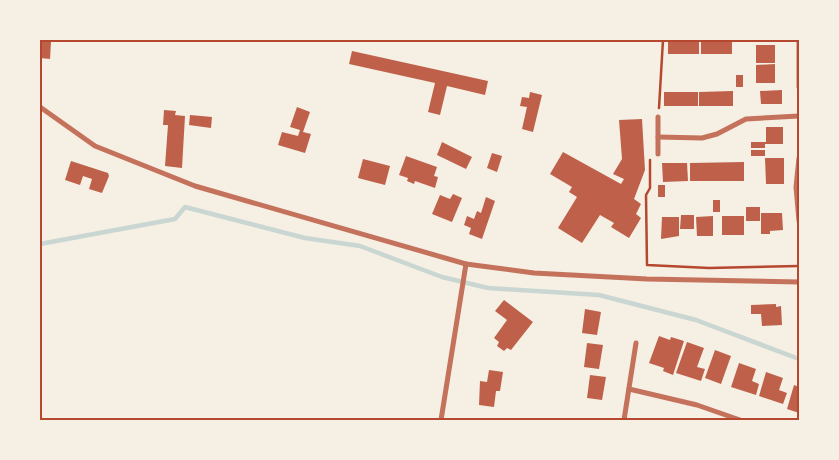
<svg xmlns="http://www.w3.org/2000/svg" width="839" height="460" viewBox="0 0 839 460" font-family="Merriweather,serif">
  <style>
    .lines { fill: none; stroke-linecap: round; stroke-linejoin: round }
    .stream { stroke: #c9d6d2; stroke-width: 4.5 }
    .building { fill: #bf614a }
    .path { stroke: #b5482f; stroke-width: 2.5 }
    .minor { stroke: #c5725c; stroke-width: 5 }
    .neatline { fill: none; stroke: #b5482f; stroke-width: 2 }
  </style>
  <rect width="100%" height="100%" fill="#f6efe4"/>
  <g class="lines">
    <path class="stream" d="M 40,244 L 175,219 L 185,207 L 305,238 L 360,246 L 442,277 L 488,288 L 599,295 L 696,320 L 799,359"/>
  </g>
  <g class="building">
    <rect x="668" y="40" width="31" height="14"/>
    <rect x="701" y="40" width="31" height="14"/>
    <path d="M 40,41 L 51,42 L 50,59 L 40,58 Z"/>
    <rect x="756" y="45" width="19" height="18"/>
    <path d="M 352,51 L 488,81 L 485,95 L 447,86 L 440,115 L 428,112 L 435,83 L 349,64 Z"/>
    <path d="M 775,64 L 775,83 L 756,83 L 756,65 Z"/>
    <rect x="736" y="75" width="7" height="12"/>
    <path d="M 782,90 L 782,104 L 761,104 L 760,91 Z"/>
    <path d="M 733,91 L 733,106 L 699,106 L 699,92 Z"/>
    <path d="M 530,92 L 542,95 L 533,132 L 522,129 L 527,107 L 520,106 L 522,97 L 529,98 Z"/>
    <rect x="664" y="92" width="34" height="14"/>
    <path d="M 297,107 L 310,112 L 303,132 L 311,134 L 305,153 L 278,145 L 282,132 L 298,136 L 300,130 L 290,127 Z"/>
    <path d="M 164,110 L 176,111 L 175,115 L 185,116 L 182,168 L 165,166 L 168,125 L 163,125 Z"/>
    <path d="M 190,115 L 212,117 L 211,128 L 189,125 Z"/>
    <path d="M 642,119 L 645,170 L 634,199 L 641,204 L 636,214 L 641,218 L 629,238 L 611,227 L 614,223 L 600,215 L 582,243 L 558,228 L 577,197 L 569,192 L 572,187 L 550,174 L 563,152 L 621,184 L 624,179 L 613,174 L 622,159 L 619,120 Z"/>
    <path d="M 766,127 L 783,127 L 783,144 L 765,144 L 765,148 L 751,148 L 751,142 L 766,142 Z"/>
    <path d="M 442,142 L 472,157 L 466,169 L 437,155 Z"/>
    <rect x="751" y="150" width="14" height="6"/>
    <path d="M 492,153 L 502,156 L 497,172 L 487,168 Z"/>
    <path d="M 406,156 L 437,167 L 434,176 L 438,177 L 435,188 L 415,181 L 414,184 L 407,181 L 408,178 L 399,175 Z"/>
    <path d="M 765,158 L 784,158 L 784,184 L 766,184 Z"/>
    <path d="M 363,159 L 390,166 L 385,185 L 358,178 Z"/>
    <path d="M 71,161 L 108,173 L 109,176 L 102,193 L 89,189 L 92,179 L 83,176 L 80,185 L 65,180 Z"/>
    <path d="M 744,162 L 744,181 L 690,181 L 690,163 Z"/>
    <path d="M 662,163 L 687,163 L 688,181 L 663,182 Z"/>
    <rect x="658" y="185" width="7" height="12"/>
    <path d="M 453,194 L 462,198 L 452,222 L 432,214 L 440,195 L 450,199 Z"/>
    <path d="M 486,197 L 495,201 L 482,239 L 469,234 L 471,228 L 464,225 L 467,216 L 474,219 L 477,211 L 481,213 Z"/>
    <rect x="713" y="200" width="7" height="12"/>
    <rect x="746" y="207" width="14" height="14"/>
    <path d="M 761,213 L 782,213 L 783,230 L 770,231 L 770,234 L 761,234 Z"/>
    <path d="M 681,215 L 694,215 L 694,229 L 680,229 Z"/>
    <path d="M 713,216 L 713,236 L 697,236 L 696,217 Z"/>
    <rect x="722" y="216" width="22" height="19"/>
    <path d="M 662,217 L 679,217 L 679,236 L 661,239 Z"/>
    <path d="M 504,300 L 533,322 L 511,350 L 507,348 L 504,351 L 497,346 L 499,342 L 494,338 L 507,320 L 495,311 Z"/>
    <path d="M 776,304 L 776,307 L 781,306 L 782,325 L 762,326 L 761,314 L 751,314 L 751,305 Z"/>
    <path d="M 585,309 L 601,312 L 597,335 L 582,333 Z"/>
    <path d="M 659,336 L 670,340 L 671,337 L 684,341 L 673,375 L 663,371 L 664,368 L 649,363 Z"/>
    <path d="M 687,342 L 704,348 L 697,367 L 705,369 L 701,381 L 676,373 Z"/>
    <path d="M 587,343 L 603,345 L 599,369 L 584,367 Z"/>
    <path d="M 715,350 L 731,356 L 721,384 L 705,378 Z"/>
    <path d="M 739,363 L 756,369 L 752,381 L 759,384 L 756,395 L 731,387 Z"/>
    <path d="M 489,370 L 503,372 L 500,391 L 496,391 L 494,407 L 479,405 L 480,381 L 487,382 Z"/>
    <path d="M 766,372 L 783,378 L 779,390 L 787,393 L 783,404 L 759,396 Z"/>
    <path d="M 590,375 L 606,377 L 602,400 L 587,398 Z"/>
    <path d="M 794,385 L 799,387 L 799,413 L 787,409 Z"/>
  </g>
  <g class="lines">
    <g class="path">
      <path d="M 659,108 L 663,40"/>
      <path d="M 650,160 L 650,188 L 646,195 L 647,265 L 709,268 L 799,266"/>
    </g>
    <g class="minor">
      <path d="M 799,40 L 799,87"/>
      <path d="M 40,107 L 95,146 L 195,186 L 466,264 L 534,273 L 647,279 L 799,282"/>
      <path d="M 658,137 L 702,138 L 717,134 L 746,119 L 799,116"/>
      <path d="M 658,154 L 658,117"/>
      <path d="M 799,158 L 796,187 L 799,221"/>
      <path d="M 629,389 L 697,405 L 740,420"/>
      <path d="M 441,420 L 466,264"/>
      <path d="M 624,420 L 636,343"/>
    </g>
  </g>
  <rect width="839" height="460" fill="none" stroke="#f6efe4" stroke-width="82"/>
  <rect x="41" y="41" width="757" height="378" class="neatline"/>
</svg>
